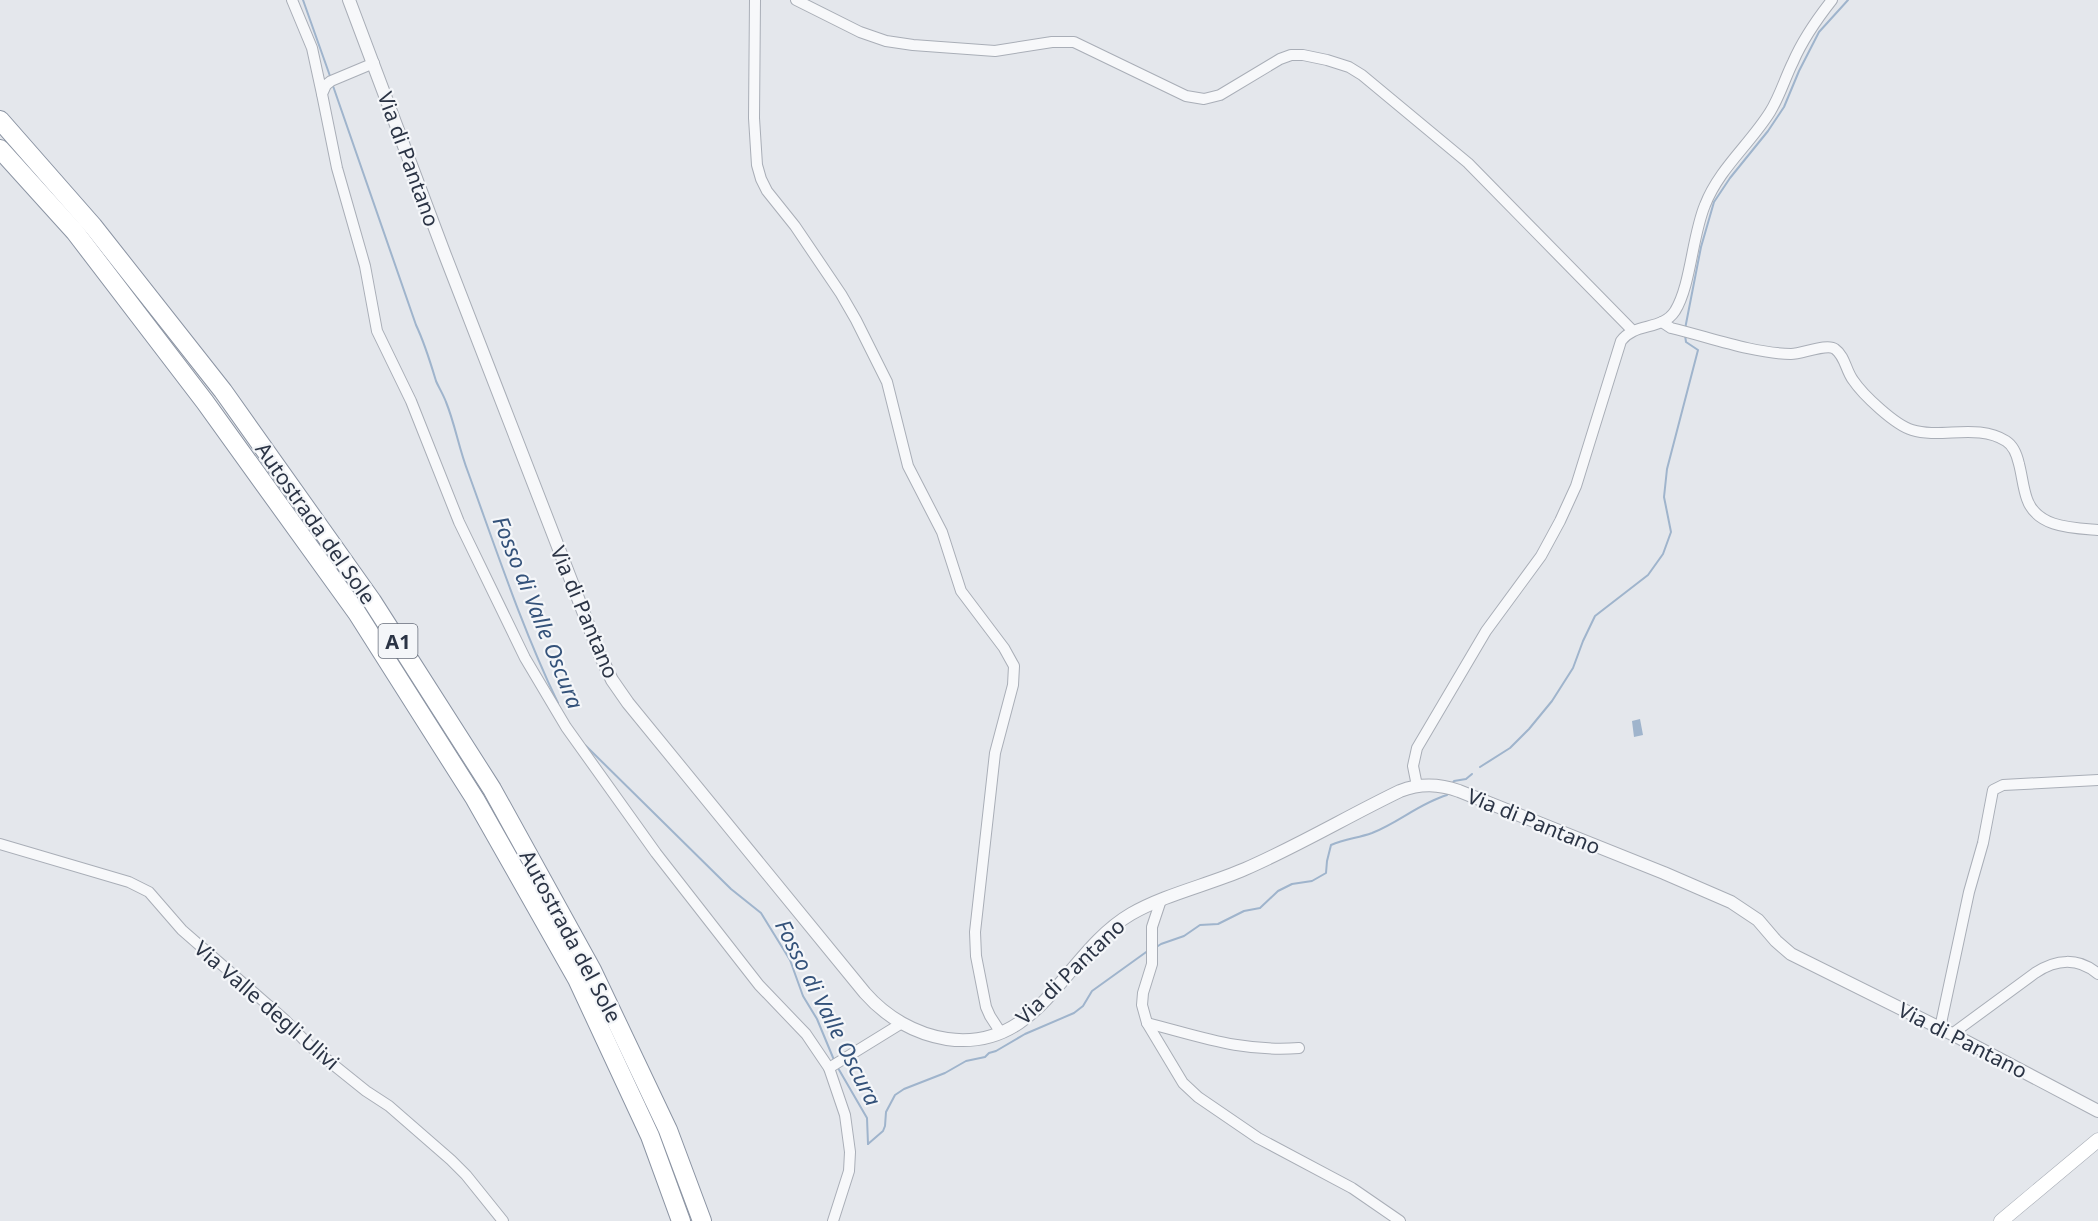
<svg xmlns="http://www.w3.org/2000/svg" width="2098" height="1221" viewBox="0 0 2098 1221" font-family="'Noto Sans',sans-serif">
  <style>
    .water { fill: #9fb4cc }
    .lines { fill: none; stroke-linecap: round; stroke-linejoin: round }
    .stream { stroke: #9fb4cc; stroke-width: 2 }
    .minor-casing { stroke: #a9aeb7; stroke-width: 12 }
    .tertiary-casing { stroke: #a9aeb7; stroke-width: 14 }
    .secondary-casing { stroke: #a9aeb7; stroke-width: 15 }
    .motorway-casing { stroke: #8b94a3; stroke-width: 20 }
    .minor { stroke: #f7f8fa; stroke-width: 10 }
    .tertiary { stroke: #f7f8fa; stroke-width: 12 }
    .secondary { stroke: #fff; stroke-width: 14 }
    .motorway { stroke: #fff; stroke-width: 18 }
    .labels { text-anchor: middle; dominant-baseline: central; stroke-width: 4.5; stroke-linejoin: round; paint-order: stroke }
    .shield { fill: #f4f6f9; stroke: #676e7b; stroke-width: 1.5 }
    .shield-label { font-size: 20px; font-weight: bold; fill: #2b3445 }
    .street-label { font-size: 21px; fill: #2b3445; stroke: #f4f6f9 }
    .water-label { font-size: 22px; font-style: italic; fill: #34527a; stroke: #f4f6f9 }
  </style>
  <rect width="100%" height="100%" fill="#e4e7ec"/>
  <path class="water" d="M 1640,719 L 1643,735 L 1634,737 L 1632,721 Z"/>
  <g class="lines">
    <g class="stream">
      <path d="M 303,0 L 330,76"/>
      <path d="M 332,83 L 416,325 C 425,344 430,361 436,381 C 439,388 443,394 446,402 C 455,424 459,449 468,472 C 496,549 522,628 558,703"/>
      <path d="M 1685,329 L 1701,247 L 1714,202 L 1730,178 L 1768,131 L 1784,107 L 1799,71 L 1819,32 L 1848,0"/>
      <path d="M 585,745 L 731,889 L 761,913 L 790,960 L 803,996 L 817,1019 L 834,1060"/>
      <path d="M 1480,767 L 1510,748 L 1529,729 L 1552,701 L 1573,668 L 1583,641 L 1595,616 L 1648,575 L 1663,554 L 1671,532 L 1664,497 L 1667,469 L 1698,350 L 1686,342 L 1685,335"/>
      <path d="M 1452,784 L 1454,781 L 1466,779 L 1472,774"/>
      <path d="M 1155,948 L 1161,944 L 1184,936 L 1200,925 L 1218,924 L 1244,911 L 1260,908 L 1278,891 L 1292,884 L 1312,881 L 1326,873 L 1327,861 L 1331,845 C 1345,839 1358,838 1372,833 C 1398,823 1420,803 1447,795 L 1449,792"/>
      <path d="M 838,1068 L 867,1118 L 868,1144"/>
      <path d="M 868,1144 L 883,1131 L 885,1126 L 886,1112 L 895,1095 L 904,1089 L 945,1073 L 966,1061 L 985,1057 L 989,1053 L 996,1051 L 1025,1034 L 1074,1013 L 1083,1006 L 1092,991 L 1149,950"/>
    </g>
    <g class="minor-casing">
      <g id="minor">
        <path d="M 292,0 L 312,48 L 322,94"/>
        <path d="M 755,0 L 754,118 L 757,165 L 761,179 L 767,191 L 795,226 L 841,294 L 856,320 L 887,382 L 908,466 L 942,532 L 961,591 L 1004,648 L 1014,666 L 1013,685 L 995,753 L 975,932 L 976,956 L 986,1007 L 990,1016 L 1001,1033"/>
        <path d="M 796,0 L 860,32 L 886,41 L 913,45 L 995,51 L 1052,42 L 1074,42 L 1186,96 L 1204,99 L 1220,95 L 1280,59 L 1291,55 L 1303,55 L 1327,60 L 1349,67 L 1362,75 L 1468,163 L 1632,330"/>
        <path d="M 374,63 L 331,81 L 326,85 L 322,94 L 337,168 L 365,266 L 377,331 L 411,401 L 459,522 L 525,658 L 566,727 L 656,853 L 759,985 L 806,1034 L 829,1068 L 845,1115 L 850,1152 L 849,1171 L 833,1221"/>
        <path d="M 1662,322 L 1671,328 C 1709,337 1751,353 1791,354 C 1802,354 1827,343 1835,349 C 1845,356 1846,371 1853,380 C 1863,395 1895,425 1912,430 C 1941,439 1978,423 2006,441 C 2014,446 2017,455 2019,464 C 2022,475 2023,488 2027,499 C 2037,528 2073,528 2098,530"/>
        <path d="M 1417,786 L 1413,766 L 1417,748 L 1486,631 L 1541,556 L 1560,521 L 1576,486 L 1621,341 C 1635,322 1662,331 1675,311 C 1691,285 1692,236 1705,205 C 1719,169 1750,144 1770,112 C 1780,96 1785,78 1793,62 C 1803,39 1817,19 1832,0"/>
        <path d="M 0,844 L 129,882 L 149,892 L 182,930 L 284,1019 L 310,1046 L 366,1091 L 389,1106 L 451,1160 L 466,1175 L 503,1221"/>
        <path d="M 1161,900 L 1152,927 L 1152,964 L 1143,993 L 1142,1005 L 1147,1023 L 1183,1083 L 1198,1097 L 1258,1138 L 1352,1188 L 1400,1221"/>
        <path d="M 1147,1023 C 1202,1037 1240,1052 1299,1048"/>
        <path d="M 1940,1028 L 1969,892 L 1983,843 L 1993,790 L 2003,785 L 2098,780"/>
        <path d="M 1952,1034 L 2035,973 C 2056,959 2078,957 2098,974"/>
        <path d="M 829,1068 L 902,1023"/>
      </g>
    </g>
    <g class="tertiary-casing">
      <path id="tertiary" d="M 349,0 L 445,255 L 600,655 L 612,680 L 628,703 L 865,993 C 886,1017 915,1034 947,1039 C 1041,1052 1064,953 1131,914 C 1166,894 1208,885 1245,869 C 1298,846 1348,816 1400,791 C 1421,783 1439,784 1459,791 L 1664,873 L 1731,902 L 1758,920 L 1776,941 L 1791,954 L 1952,1034 L 2098,1111"/>
    </g>
    <g class="secondary-casing">
      <path id="secondary" d="M 2001,1221 L 2098,1140"/>
    </g>
    <g class="motorway-casing">
      <g id="motorway">
        <path d="M 0,120 L 93,226 L 223,391 L 372,601 L 492,789 L 592,970 L 668,1130 L 702,1221"/>
        <path d="M 0,149 L 75,232 L 205,402 L 357,613 L 475,799 L 577,979 L 650,1136 L 681,1221"/>
      </g>
    </g>
    <use href="#minor" class="minor"/>
    <use href="#tertiary" class="tertiary"/>
    <use href="#secondary" class="secondary"/>
    <use href="#motorway" class="motorway"/>
  </g>
  <g class="labels">
    <rect class="shield" x="378.5" y="624" width="39" height="34" rx="4.5"/>
    <g class="shield-label">
      <text x="398" y="641">A1</text>
    </g>
    <g class="street-label">
      <text transform="translate(409 159) rotate(70)">Via di Pantano</text>
      <text transform="translate(316 523) rotate(55)">Autostrada del Sole</text>
      <text transform="translate(585 612) rotate(67)">Via di Pantano</text>
      <text transform="translate(1534 821) rotate(22)">Via di Pantano</text>
      <text transform="translate(571 936) rotate(62)">Autostrada del Sole</text>
      <text transform="translate(1070 971) rotate(-44)">Via di Pantano</text>
      <text transform="translate(267 1005) rotate(41)">Via Valle degli Ulivi</text>
      <text transform="translate(1963 1040) rotate(27)">Via di Pantano</text>
    </g>
    <g class="water-label">
      <text transform="translate(539 612) rotate(68)">Fosso di Valle Oscura</text>
      <text transform="translate(829 1012) rotate(63)">Fosso di Valle Oscura</text>
    </g>
  </g>
</svg>
